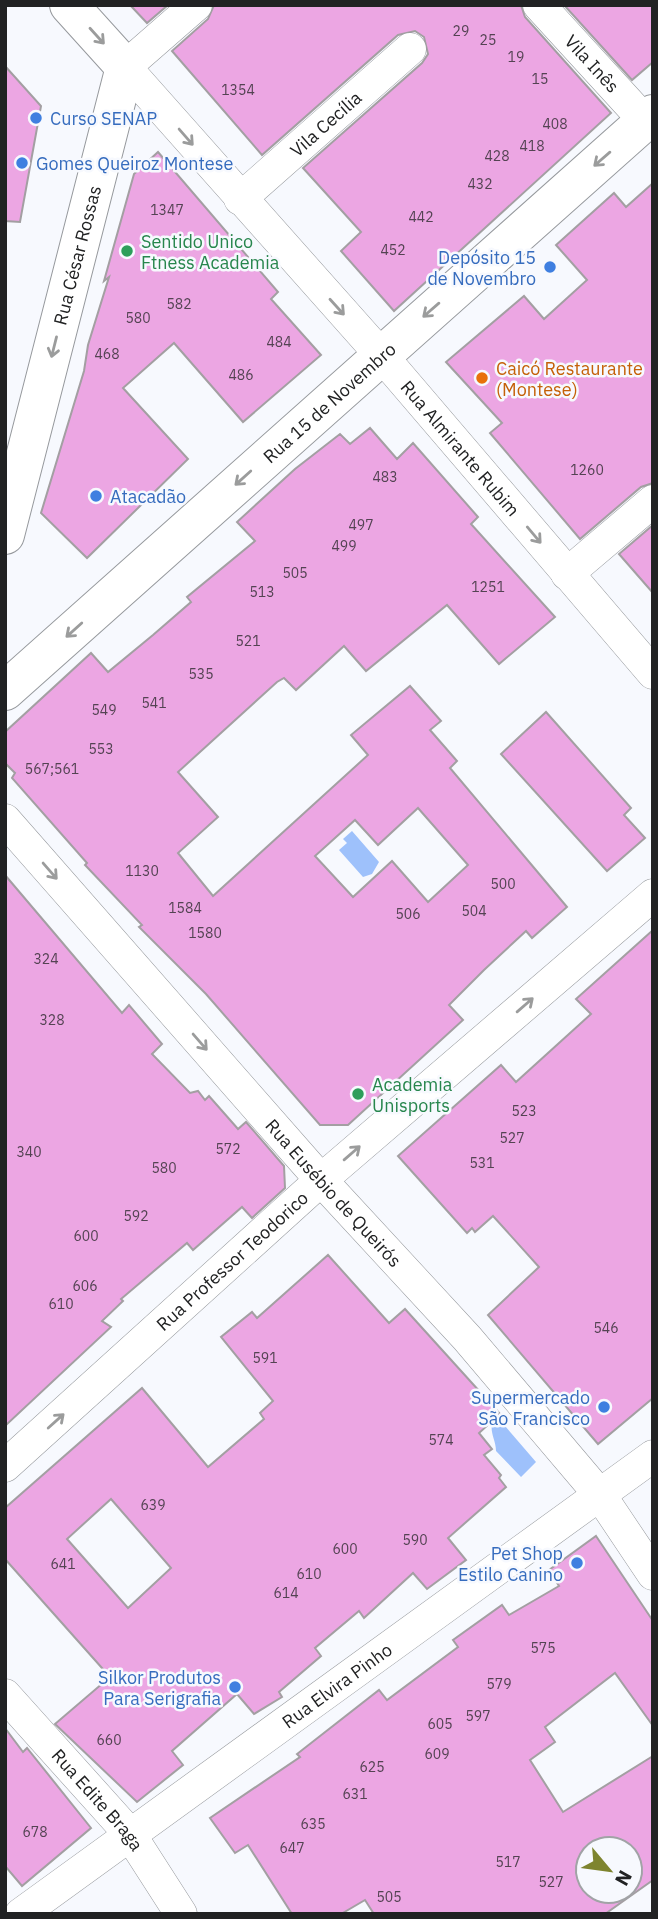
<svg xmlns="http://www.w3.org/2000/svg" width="658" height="1919" viewBox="0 0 658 1919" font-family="'IBM Plex Sans',sans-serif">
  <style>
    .water { fill: #9ec1fb }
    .building { fill: #eca6e3; stroke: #a39fa2; stroke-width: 2; fill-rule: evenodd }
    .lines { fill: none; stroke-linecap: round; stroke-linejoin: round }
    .street-casing { stroke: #96999d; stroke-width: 33 }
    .secondary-casing { stroke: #96999d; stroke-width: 40 }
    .primary-casing { stroke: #96999d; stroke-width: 40 }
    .street { stroke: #fff; stroke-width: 32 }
    .secondary { stroke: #fff; stroke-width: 38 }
    .primary { stroke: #fff; stroke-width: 38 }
    .oneway { stroke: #9b9c9c }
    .shop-dot { fill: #3f7fe0; stroke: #f7f9fe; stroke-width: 2.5 }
    .leisure-dot { fill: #2e9e5b; stroke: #f7f9fe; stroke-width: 2.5 }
    .food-dot { fill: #e8710a; stroke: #f7f9fe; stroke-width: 2.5 }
    .labels { text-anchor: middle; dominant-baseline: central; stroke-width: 5; stroke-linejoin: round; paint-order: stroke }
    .number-label { font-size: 14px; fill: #544353 }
    .street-label { font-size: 18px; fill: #212223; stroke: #f7f9fe }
    .shop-label { font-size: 18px; fill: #366cbe; stroke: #f7f9fe; text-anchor: end }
    .leisure-label { font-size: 18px; fill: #27864d; stroke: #f7f9fe; text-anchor: start }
    .food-label { font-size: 18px; fill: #c56008; stroke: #f7f9fe; text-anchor: start }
  </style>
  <rect width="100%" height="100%" fill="#f7f9fe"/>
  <g class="water">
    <path d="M 352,831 L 379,862 L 372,874 L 363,877 L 339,850 L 347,843 L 343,839 Z"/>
    <path d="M 499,1419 L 536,1462 L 521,1477 L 496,1451 C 496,1441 490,1433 492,1424 Z"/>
  </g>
  <g class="building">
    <path d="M 130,5 L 168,5 L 147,23 Z"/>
    <path d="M 214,5 L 521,5 L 525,17 L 611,113 L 394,311 L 341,251 L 361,232 L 303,168 L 422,63 L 428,54 L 424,37 L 415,31 L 398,35 L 262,155 L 172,51 L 208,19 Z"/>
    <path d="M 564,5 L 653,5 L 653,62 L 632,80 Z"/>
    <path d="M 5,66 L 41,106 L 20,222 L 5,221 Z"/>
    <path d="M 158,152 L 278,292 L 271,299 L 321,355 L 243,422 L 174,343 L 123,388 L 188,459 L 87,558 L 41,513 L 84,371 L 88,345 L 109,277 L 104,281 L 134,174 Z"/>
    <path d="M 653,183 L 653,483 L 641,487 L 580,539 L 490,433 L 502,423 L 446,362 L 524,296 L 544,319 L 587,280 L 556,245 L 614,193 L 626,207 Z"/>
    <path d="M 370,428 L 397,459 L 413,443 L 478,517 L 471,524 L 555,617 L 499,664 L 447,605 L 366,671 L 344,646 L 296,690 L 284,678 L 277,682 L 178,772 L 218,817 L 178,853 L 213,896 L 368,755 L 351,735 L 410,686 L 441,721 L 430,730 L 457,761 L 450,768 L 567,907 L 532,938 L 526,931 L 484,970 L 449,1005 L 463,1020 L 348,1125 L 320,1125 L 206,994 L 139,927 L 142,925 L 85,865 L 87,863 L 12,778 L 15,773 L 5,763 L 5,732 L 91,653 L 108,672 L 153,635 L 191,602 L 187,597 L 255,541 L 237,522 L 295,469 L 340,434 L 350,444 ZM 418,808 L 468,865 L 428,902 L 392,861 L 353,897 L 315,856 L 355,820 L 378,845 Z"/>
    <path d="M 653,525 L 653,593 L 619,554 Z"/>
    <path d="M 546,712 L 631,808 L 624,815 L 645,838 L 607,871 L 501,754 Z"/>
    <path d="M 5,875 L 122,1013 L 129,1005 L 162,1044 L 152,1054 L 190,1093 L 198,1091 L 205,1100 L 209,1096 L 238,1129 L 246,1122 L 284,1166 L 285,1188 L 252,1218 L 242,1207 L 193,1250 L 187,1243 L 121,1299 L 123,1301 L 102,1321 L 111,1327 L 5,1426 Z"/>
    <path d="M 653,930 L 653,1398 L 598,1444 L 488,1315 L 539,1267 L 493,1216 L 475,1232 L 472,1228 L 467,1233 L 398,1156 L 501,1065 L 516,1082 L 591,1014 L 576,999 Z"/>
    <path d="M 328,1255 L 389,1323 L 405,1309 L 500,1414 L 479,1433 L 492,1449 L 484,1455 L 501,1475 L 499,1478 L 506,1487 L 448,1538 L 466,1560 L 427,1589 L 413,1573 L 364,1618 L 359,1611 L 315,1648 L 321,1656 L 279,1692 L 282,1697 L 254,1714 L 237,1694 L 172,1751 L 183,1765 L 137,1802 L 55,1724 L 110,1677 L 5,1559 L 5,1508 L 142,1388 L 208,1467 L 264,1419 L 260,1413 L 273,1401 L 221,1337 L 252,1312 L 257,1318 ZM 111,1499 L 171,1568 L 128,1608 L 67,1539 Z"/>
    <path d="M 596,1536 L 653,1621 L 653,1726 L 615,1673 L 545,1727 L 555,1742 L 530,1760 L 563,1812 L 653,1756 L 653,1880 L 605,1914 L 374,1914 L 365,1900 L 341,1914 L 292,1914 L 248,1845 L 235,1853 L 210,1818 L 300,1757 L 297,1754 L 379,1690 L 387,1700 L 458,1647 L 453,1640 L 502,1605 L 509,1615 L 559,1586 L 549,1570 ZM 588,1849 L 630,1849 L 630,1891 L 588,1891 Z"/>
    <path d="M 5,1728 L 23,1752 L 27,1748 L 91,1828 L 22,1886 L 5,1866 Z"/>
  </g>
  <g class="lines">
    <g class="street-casing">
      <g id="street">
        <path id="s1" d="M 196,5 L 125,67 L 381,355 L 653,673"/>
        <path id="s2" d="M 539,5 L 645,121"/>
        <path id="s3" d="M 240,199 L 410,49"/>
        <path d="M 567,574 L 653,501"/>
        <path id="s4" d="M 5,820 L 321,1180 L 467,1338 L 600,1495 L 653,1574"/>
        <path id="s5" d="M 5,1466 L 321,1180 L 653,895"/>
        <path id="s6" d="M 5,1695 L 129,1833 L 181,1914"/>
        <path id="s7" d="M 21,1914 L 653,1456"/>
      </g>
    </g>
    <g class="secondary-casing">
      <g id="secondary">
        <path id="s8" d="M 5,535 L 125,67 L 69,5"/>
      </g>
    </g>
    <g class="primary-casing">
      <g id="primary">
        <path id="s9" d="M 5,691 L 653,114"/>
      </g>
    </g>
    <use href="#street" class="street"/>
    <use href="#secondary" class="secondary"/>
    <use href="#primary" class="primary"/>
  </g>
  <defs><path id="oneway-shaft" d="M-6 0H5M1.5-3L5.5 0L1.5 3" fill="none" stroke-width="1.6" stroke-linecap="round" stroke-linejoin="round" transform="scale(1.75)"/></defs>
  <g class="oneway">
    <use href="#oneway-shaft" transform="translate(97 36) rotate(48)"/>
    <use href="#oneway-shaft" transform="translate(186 137) rotate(49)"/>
    <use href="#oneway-shaft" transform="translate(602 159) rotate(139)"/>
    <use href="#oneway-shaft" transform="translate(337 307) rotate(48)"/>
    <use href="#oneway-shaft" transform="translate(431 310) rotate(139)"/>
    <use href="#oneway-shaft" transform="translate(54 347) rotate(104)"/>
    <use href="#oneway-shaft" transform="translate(243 478) rotate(138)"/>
    <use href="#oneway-shaft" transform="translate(534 535) rotate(50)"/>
    <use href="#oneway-shaft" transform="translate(74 630) rotate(138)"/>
    <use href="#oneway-shaft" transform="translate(50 871) rotate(49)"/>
    <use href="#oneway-shaft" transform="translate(525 1005) rotate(-41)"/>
    <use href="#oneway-shaft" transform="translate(200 1042) rotate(49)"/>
    <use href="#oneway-shaft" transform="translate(352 1153) rotate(-41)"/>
    <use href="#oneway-shaft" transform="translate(56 1421) rotate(-42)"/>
  </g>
  <g class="shop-dot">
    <circle cx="36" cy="118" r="7"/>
    <circle cx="22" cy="163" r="7"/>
    <circle cx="550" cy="267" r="7"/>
    <circle cx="96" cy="496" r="7"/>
    <circle cx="604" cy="1407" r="7"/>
    <circle cx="577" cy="1563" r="7"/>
    <circle cx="235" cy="1687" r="7"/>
  </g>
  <g class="leisure-dot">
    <circle cx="127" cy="251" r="7"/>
    <circle cx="358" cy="1094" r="7"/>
  </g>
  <circle class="food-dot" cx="482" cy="378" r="7"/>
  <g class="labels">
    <g class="number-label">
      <text x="461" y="31">29</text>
      <text x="488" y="40">25</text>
      <text x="516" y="57">19</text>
      <text x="540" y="79">15</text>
      <text x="238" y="90">1354</text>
      <text x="555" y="124">408</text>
      <text x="532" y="146">418</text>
      <text x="497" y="156">428</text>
      <text x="480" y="184">432</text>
      <text x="167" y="210">1347</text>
      <text x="421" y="217">442</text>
      <text x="393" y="250">452</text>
      <text x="179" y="304">582</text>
      <text x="138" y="318">580</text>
      <text x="279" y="342">484</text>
      <text x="107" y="354">468</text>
      <text x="241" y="375">486</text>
      <text x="587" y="470">1260</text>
      <text x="385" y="477">483</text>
      <text x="361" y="525">497</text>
      <text x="344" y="546">499</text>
      <text x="295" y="573">505</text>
      <text x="488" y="587">1251</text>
      <text x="262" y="592">513</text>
      <text x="248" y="641">521</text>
      <text x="201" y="674">535</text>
      <text x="154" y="703">541</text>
      <text x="104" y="710">549</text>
      <text x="101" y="749">553</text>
      <text x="52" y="769">567;561</text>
      <text x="142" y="871">1130</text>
      <text x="503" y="884">500</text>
      <text x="185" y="908">1584</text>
      <text x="474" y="911">504</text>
      <text x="408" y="914">506</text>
      <text x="205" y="933">1580</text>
      <text x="46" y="959">324</text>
      <text x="52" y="1020">328</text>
      <text x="524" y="1111">523</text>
      <text x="512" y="1138">527</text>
      <text x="228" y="1149">572</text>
      <text x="29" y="1152">340</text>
      <text x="482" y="1163">531</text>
      <text x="164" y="1168">580</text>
      <text x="136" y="1216">592</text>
      <text x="86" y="1236">600</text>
      <text x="85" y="1286">606</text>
      <text x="61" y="1304">610</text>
      <text x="606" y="1328">546</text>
      <text x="265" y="1358">591</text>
      <text x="441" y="1440">574</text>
      <text x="153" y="1505">639</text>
      <text x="415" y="1540">590</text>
      <text x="345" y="1549">600</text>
      <text x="63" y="1564">641</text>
      <text x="309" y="1574">610</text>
      <text x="286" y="1593">614</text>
      <text x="543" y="1648">575</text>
      <text x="499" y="1684">579</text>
      <text x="478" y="1716">597</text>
      <text x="440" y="1724">605</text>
      <text x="109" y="1740">660</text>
      <text x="437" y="1754">609</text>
      <text x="372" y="1767">625</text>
      <text x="355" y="1794">631</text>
      <text x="313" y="1824">635</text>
      <text x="35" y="1832">678</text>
      <text x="292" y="1848">647</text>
      <text x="508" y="1862">517</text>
      <text x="551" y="1882">527</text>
      <text x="389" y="1897">505</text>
    </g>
    <g class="street-label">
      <text stroke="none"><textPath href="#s2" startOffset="79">Vila Inês</textPath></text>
      <text stroke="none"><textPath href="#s3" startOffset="114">Vila Cecília</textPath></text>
      <text stroke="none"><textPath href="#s8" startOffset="289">Rua César Rossas</textPath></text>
      <text stroke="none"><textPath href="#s9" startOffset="434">Rua 15 de Novembro</textPath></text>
      <text stroke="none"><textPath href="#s1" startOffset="602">Rua Almirante Rubim</textPath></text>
      <text stroke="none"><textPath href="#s4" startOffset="497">Rua Eusébio de Queirós</textPath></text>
      <text stroke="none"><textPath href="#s5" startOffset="306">Rua Professor Teodorico</textPath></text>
      <text stroke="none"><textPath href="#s7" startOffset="390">Rua Elvira Pinho</textPath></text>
      <text stroke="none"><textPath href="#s6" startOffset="140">Rua Edite Braga</textPath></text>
    </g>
    <g class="shop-label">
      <text x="50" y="118" text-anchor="start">Curso SENAP</text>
      <text x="36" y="163" text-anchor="start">Gomes Queiroz Montese</text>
      <text x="536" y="257">Depósito 15<tspan x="536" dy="21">de Novembro</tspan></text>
      <text x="110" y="496" text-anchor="start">Atacadão</text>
      <text x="590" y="1397">Supermercado<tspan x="590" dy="21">São Francisco</tspan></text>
      <text x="563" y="1553">Pet Shop<tspan x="563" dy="21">Estilo Canino</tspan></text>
      <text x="221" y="1677">Silkor Produtos<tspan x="221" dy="21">Para Serigrafia</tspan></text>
    </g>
    <g class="leisure-label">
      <text x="141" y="241">Sentido Unico<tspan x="141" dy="21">Ftness Academia</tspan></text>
      <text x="372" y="1084">Academia<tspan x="372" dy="21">Unisports</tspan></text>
    </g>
    <g class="food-label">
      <text x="496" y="368">Caicó Restaurante<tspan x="496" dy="21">(Montese)</tspan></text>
    </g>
  </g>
  <rect width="658" height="1919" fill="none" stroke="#212223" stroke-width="14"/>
  <g transform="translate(609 1870) rotate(119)"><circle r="33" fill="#f7f9fe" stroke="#a1a3a6" stroke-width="2"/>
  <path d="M0-5L12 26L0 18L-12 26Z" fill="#7e842f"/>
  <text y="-10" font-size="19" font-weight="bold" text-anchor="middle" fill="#212223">N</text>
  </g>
</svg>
